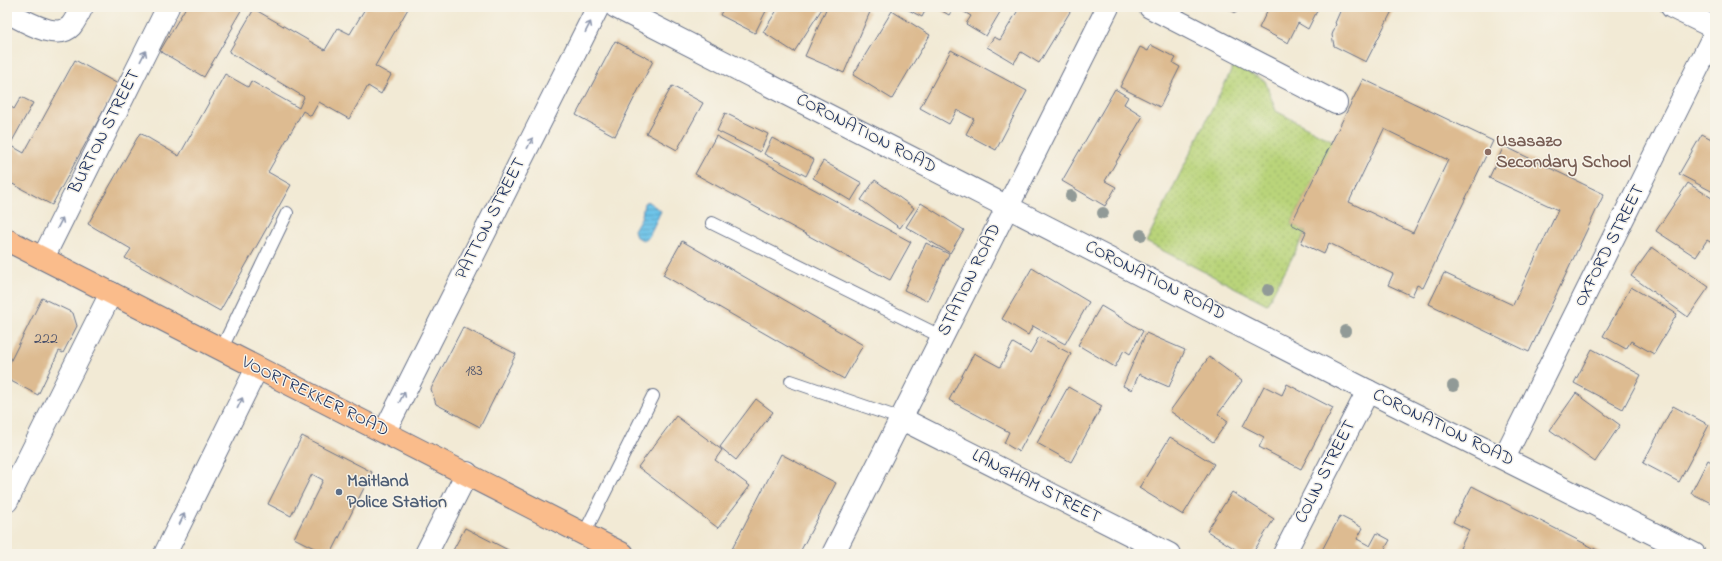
<svg xmlns="http://www.w3.org/2000/svg" width="1722" height="561" viewBox="0 0 1722 561" font-family="'Indie Flower',sans-serif">
  <style>
    .grass { fill: url(#grass-dots); stroke: #6a826c }
    .water { fill: url(#water-rules); stroke: #4378a3 }
    .building { fill: #ddbb91; fill-rule: evenodd }
    .lines { fill: none; stroke-linecap: round; stroke-linejoin: round }
    .service-casing { stroke: #667088; stroke-width: 14 }
    .minor-casing { stroke: #667088; stroke-width: 24 }
    .primary-casing { stroke: #667088; stroke-width: 24 }
    .service { stroke: #fff; stroke-width: 12 }
    .minor { stroke: #fff; stroke-width: 22 }
    .primary { stroke: #fabc8b; stroke-width: 22 }
    .tree { fill: #919a97 }
    .oneway { stroke: #8d97ae }
    .education-dot { fill: #8d6e63; stroke: #f7f3e8; stroke-width: 1.5 }
    .service-dot { fill: #5c6f8a; stroke: #f7f3e8; stroke-width: 1.5 }
    .labels { text-anchor: middle; dominant-baseline: central; stroke-width: 3; stroke-linejoin: round; paint-order: stroke }
    .number-label { font-size: 16px; fill: #4c526b }
    .street-label { font-size: 18px; fill: #1b2f5e; stroke: #f7f3e8 }
    .education-label { font-size: 18px; font-weight: bold; fill: #785e54; stroke: #f7f3e8; text-anchor: start }
    .service-label { font-size: 18px; font-weight: bold; fill: #4e5e75; stroke: #f7f3e8; text-anchor: start }
  </style>
  <defs>
    <pattern id="grass-dots" width="8" height="8" patternUnits="userSpaceOnUse"><rect width="8" height="8" fill="#b9d47a"/><path d="M2 2h.1M6 6h.1" fill="none" stroke="#9eb66c" stroke-width="1.8" stroke-linecap="round"/></pattern>
    <pattern id="water-rules" width="6" height="5" patternUnits="userSpaceOnUse"><rect width="6" height="5" fill="#6bc2e8"/><path d="M0 2.5h6" fill="none" stroke="#579ebf"/></pattern>
  </defs>
  <rect width="100%" height="100%" fill="#f7f3e8"/>
  <filter id="ink" filterUnits="userSpaceOnUse"><feTurbulence type="fractalNoise" baseFrequency=".025" numOctaves="2"/><feDisplacementMap in="SourceGraphic" scale="8" xChannelSelector="R" yChannelSelector="G"/><feConvolveMatrix kernelMatrix="1 2 1 2 8 2 1 2 1" color-interpolation-filters="sRGB"/></filter>
  <filter id="wash" filterUnits="userSpaceOnUse"><feTurbulence type="fractalNoise" baseFrequency=".012" numOctaves="4" result="noise"/><feDisplacementMap in="SourceGraphic" scale="16" xChannelSelector="R" yChannelSelector="G"/><feGaussianBlur stdDeviation="0.9" result="paint"/><feColorMatrix in="noise" values="0 0 0 0 0 0 0 0 0 0 0 0 0 0 0 0 0 1.4 0 .05"/><feComposite in="paint" operator="in"/></filter>
  <g filter="url(#wash)">
    <rect width="100%" height="100%" fill="#f2ead5"/>
    <path class="grass" d="M 1234,65 L 1265,81 L 1276,111 L 1333,141 L 1291,224 L 1306,232 L 1267,304 L 1146,242 Z"/>
    <path class="water" d="M 647,201 L 661,211 L 648,238 L 643,240 L 636,237 L 634,230 L 642,216 L 644,203 Z"/>
    <g id="blocks">
      <g class="building">
        <path d="M 186,7 L 243,7 L 232,26 L 233,27 L 204,77 L 160,51 Z"/>
        <path d="M 366,7 L 409,7 L 375,66 L 391,75 L 381,94 L 368,86 L 349,119 L 319,102 L 311,116 L 303,111 L 268,172 L 291,185 L 220,311 L 125,258 L 131,249 L 88,224 L 140,133 L 179,156 L 225,74 L 248,87 L 251,81 L 299,108 L 304,97 L 229,52 L 254,9 L 325,50 L 338,28 L 350,34 Z"/>
        <path d="M 724,7 L 768,7 L 755,33 L 720,15 Z"/>
        <path d="M 779,7 L 823,7 L 794,52 L 763,32 Z"/>
        <path d="M 827,7 L 859,7 L 870,12 L 844,73 L 805,56 Z"/>
        <path d="M 903,7 L 927,7 L 922,17 Z"/>
        <path d="M 935,7 L 954,7 L 949,15 Z"/>
        <path d="M 956,7 L 1003,7 L 986,36 L 966,24 L 971,16 Z"/>
        <path d="M 1020,7 L 1073,7 L 1039,63 L 1021,52 L 1014,63 L 987,47 L 994,37 L 1000,40 Z"/>
        <path d="M 1224,7 L 1239,7 L 1236,13 Z"/>
        <path d="M 1269,7 L 1319,7 L 1308,29 L 1298,23 L 1288,43 L 1259,28 Z"/>
        <path d="M 1342,7 L 1394,7 L 1366,62 L 1334,46 L 1332,35 L 1336,24 L 1335,23 Z"/>
        <path d="M 892,11 L 930,35 L 892,99 L 853,75 Z"/>
        <path d="M 615,41 L 653,61 L 615,136 L 576,115 Z"/>
        <path d="M 1151,45 L 1176,58 L 1173,63 L 1180,67 L 1160,107 L 1120,87 L 1140,47 L 1148,51 Z"/>
        <path d="M 951,50 L 1027,91 L 996,150 L 966,134 L 974,119 L 957,110 L 949,124 L 920,108 Z"/>
        <path d="M 75,60 L 118,84 L 52,205 L 7,181 L 7,104 L 14,109 L 21,97 L 33,103 L 10,145 L 24,153 Z"/>
        <path d="M 1363,79 L 1493,141 L 1423,288 L 1417,285 L 1412,296 L 1388,285 L 1393,274 L 1329,243 L 1324,254 L 1301,243 L 1306,232 L 1291,224 ZM 1384,129 L 1448,160 L 1413,233 L 1349,202 Z"/>
        <path d="M 672,86 L 703,103 L 677,150 L 646,133 Z"/>
        <path d="M 1115,89 L 1128,97 L 1124,104 L 1143,116 L 1105,181 L 1116,187 L 1105,206 L 1062,181 Z"/>
        <path d="M 725,113 L 768,134 L 760,152 L 717,131 Z"/>
        <path d="M 1702,134 L 1715,141 L 1715,193 L 1679,174 Z"/>
        <path d="M 716,136 L 911,242 L 890,280 L 695,174 Z"/>
        <path d="M 772,138 L 814,160 L 806,176 L 764,154 Z"/>
        <path d="M 1504,146 L 1604,194 L 1529,352 L 1429,304 L 1444,273 L 1513,305 L 1558,210 L 1489,178 Z"/>
        <path d="M 823,161 L 862,183 L 851,201 L 813,178 Z"/>
        <path d="M 875,180 L 914,208 L 900,228 L 861,200 Z"/>
        <path d="M 1688,183 L 1715,200 L 1715,245 L 1707,240 L 1696,257 L 1656,231 Z"/>
        <path d="M 921,203 L 964,230 L 950,253 L 906,227 Z"/>
        <path d="M 682,241 L 863,345 L 844,379 L 663,275 Z"/>
        <path d="M 926,243 L 949,254 L 927,301 L 904,290 Z"/>
        <path d="M 1652,247 L 1709,287 L 1688,317 L 1631,276 Z"/>
        <path d="M 1032,268 L 1089,302 L 1065,344 L 1033,326 L 1028,335 L 1002,319 Z"/>
        <path d="M 1631,287 L 1677,314 L 1654,354 L 1631,341 L 1626,349 L 1603,336 Z"/>
        <path d="M 42,298 L 73,313 L 77,326 L 63,353 L 59,351 L 38,395 L 7,379 L 7,368 Z"/>
        <path d="M 1101,306 L 1143,331 L 1130,354 L 1124,350 L 1115,367 L 1078,345 Z"/>
        <path d="M 463,327 L 516,354 L 480,427 L 436,404 L 431,389 Z"/>
        <path d="M 1146,333 L 1185,350 L 1169,387 L 1139,374 L 1132,390 L 1123,386 Z"/>
        <path d="M 1039,337 L 1071,354 L 1019,452 L 1004,443 L 1009,432 L 949,400 L 974,353 L 1000,367 L 1013,343 L 1030,353 Z"/>
        <path d="M 1592,349 L 1641,375 L 1623,409 L 1574,383 Z"/>
        <path d="M 1209,357 L 1242,381 L 1218,414 L 1228,421 L 1213,442 L 1170,411 Z"/>
        <path d="M 1287,384 L 1333,408 L 1301,469 L 1259,447 L 1264,437 L 1243,426 L 1264,386 L 1282,395 Z"/>
        <path d="M 1068,387 L 1102,406 L 1071,462 L 1037,443 Z"/>
        <path d="M 1576,393 L 1620,425 L 1595,462 L 1550,430 Z"/>
        <path d="M 756,399 L 773,412 L 736,460 L 720,447 Z"/>
        <path d="M 1673,406 L 1709,425 L 1679,482 L 1643,463 Z"/>
        <path d="M 676,416 L 722,450 L 715,460 L 750,486 L 718,528 L 638,467 Z"/>
        <path d="M 302,436 L 372,472 L 331,554 L 326,554 L 294,538 L 323,480 L 312,474 L 291,516 L 268,504 Z"/>
        <path d="M 1170,437 L 1214,464 L 1183,515 L 1139,488 Z"/>
        <path d="M 781,454 L 836,483 L 799,554 L 737,554 L 731,551 Z"/>
        <path d="M 1708,460 L 1715,464 L 1715,505 L 1691,493 Z"/>
        <path d="M 1472,486 L 1605,554 L 1506,554 L 1502,552 L 1500,554 L 1472,554 L 1460,548 L 1469,530 L 1453,522 Z"/>
        <path d="M 1232,492 L 1274,519 L 1252,554 L 1243,554 L 1207,531 Z"/>
        <path d="M 1340,516 L 1363,528 L 1357,539 L 1370,546 L 1377,533 L 1390,540 L 1382,554 L 1320,554 Z"/>
        <path d="M 465,528 L 516,554 L 451,554 Z"/>
      </g>
    </g>
  </g>
  <g filter="url(#ink)">
    <use href="#blocks" fill-opacity="0" stroke="#667088" stroke-width="1"/>
    <g class="lines">
      <g class="service-casing">
        <g id="service">
          <path d="M 712,223 L 942,337"/>
          <path d="M 221,350 L 287,213"/>
          <path d="M 791,381 L 902,419"/>
          <path d="M 584,534 L 653,396"/>
        </g>
      </g>
      <g class="minor-casing">
        <g id="minor">
          <path d="M 616,7 L 1368,391 L 1694,554"/>
          <path d="M 1150,7 L 1336,103"/>
          <path d="M 1672,7 L 1715,28"/>
          <path d="M 7,12 C 22,19 56,42 71,26 C 75,21 79,13 82,7"/>
          <path d="M 43,258 L 168,7"/>
          <path d="M 902,419 L 1169,554"/>
          <path d="M 385,431 L 598,7"/>
          <path d="M 1504,458 L 1715,33"/>
          <path d="M 7,501 L 111,293"/>
          <path d="M 165,554 L 257,368"/>
          <path d="M 426,554 L 467,473"/>
          <path d="M 833,554 L 1108,7"/>
          <path d="M 1284,554 L 1368,391"/>
        </g>
      </g>
      <g class="primary-casing">
        <path id="primary" d="M 7,240 L 623,554"/>
      </g>
      <use href="#service" class="service"/>
      <use href="#minor" class="minor"/>
      <use href="#primary" class="primary"/>
    </g>
    <g class="tree">
      <circle cx="1071" cy="196" r="6"/>
      <circle cx="1103" cy="213" r="6"/>
      <circle cx="1141" cy="235" r="6"/>
      <circle cx="1268" cy="290" r="6"/>
      <circle cx="1345" cy="331" r="6"/>
      <circle cx="1453" cy="386" r="6"/>
    </g>
    <defs><path id="oneway-shaft" d="M-6 0H5M1.5-3L5.5 0L1.5 3" fill="none" stroke-width="1.6" stroke-linecap="round" stroke-linejoin="round"/></defs>
    <g class="oneway">
      <use href="#oneway-shaft" transform="translate(588 27) rotate(-63)"/>
      <use href="#oneway-shaft" transform="translate(143 56) rotate(-63)"/>
      <use href="#oneway-shaft" transform="translate(530 143) rotate(-63)"/>
      <use href="#oneway-shaft" transform="translate(60 223) rotate(-63)"/>
      <use href="#oneway-shaft" transform="translate(402 397) rotate(-63)"/>
      <use href="#oneway-shaft" transform="translate(240 403) rotate(-64)"/>
      <use href="#oneway-shaft" transform="translate(182 519) rotate(-64)"/>
    </g>
  </g>
  <circle class="education-dot" cx="1488" cy="152" r="4"/>
  <circle class="service-dot" cx="339" cy="492" r="4"/>
  <g class="labels">
    <g class="number-label">
      <text x="46" y="339">222</text>
      <text x="474" y="371">183</text>
    </g>
    <g class="street-label">
      <text transform="translate(105 132) rotate(-63)">BURTON STREET</text>
      <text transform="translate(866 134) rotate(27)">CORONATION ROAD</text>
      <text transform="translate(491 219) rotate(-63)">PATTON STREET</text>
      <text transform="translate(1610 246) rotate(-63)">OXFORD STREET</text>
      <text transform="translate(970 280) rotate(-64)">STATION ROAD</text>
      <text transform="translate(1155 281) rotate(27)">CORONATION ROAD</text>
      <text transform="translate(315 397) rotate(26)">VOORTREKKER ROAD</text>
      <text transform="translate(1443 428) rotate(26)">CORONATION ROAD</text>
      <text transform="translate(1326 472) rotate(-63)">COLIN STREET</text>
      <text transform="translate(1036 487) rotate(27)">LANGHAM STREET</text>
    </g>
    <g class="education-label">
      <text x="1496" y="142">Usasazo<tspan x="1496" dy="21">Secondary School</tspan></text>
    </g>
    <g class="service-label">
      <text x="347" y="482">Maitland<tspan x="347" dy="21">Police Station</tspan></text>
    </g>
  </g>
  <rect width="1722" height="561" fill="none" stroke="#f7f3e8" stroke-width="24"/>
</svg>
